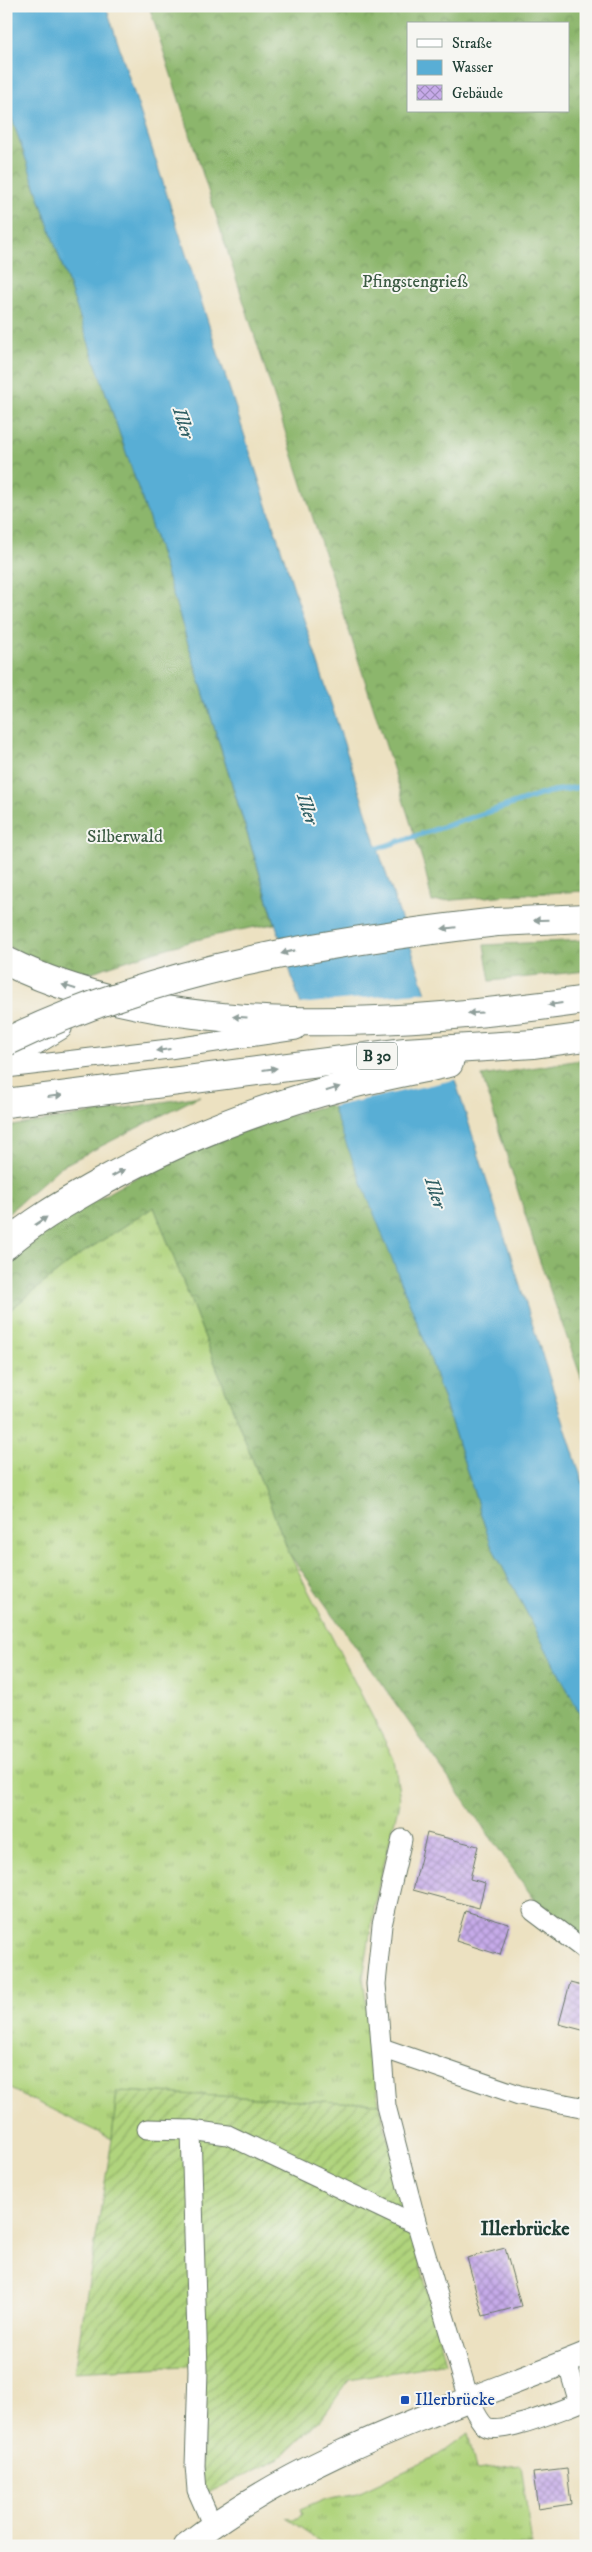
<svg xmlns="http://www.w3.org/2000/svg" width="592" height="2552" viewBox="0 0 592 2552" font-family="'IM FELL DW Pica',serif">
  <style>
    .grass { fill: url(#grass-tufts); stroke: #688858 }
    .forest { fill: url(#forest-crowns); stroke: #567a50; fill-rule: evenodd }
    .garden { fill: url(#garden-furrows); stroke: #688858 }
    .water { fill: #59aed5; stroke: #3c7684 }
    .pier { fill: #ece1c1 }
    .lines { fill: none; stroke-linecap: round; stroke-linejoin: round }
    .stream { stroke: #59aed5; stroke-width: 5.5 }
    .building { fill: url(#building-cross-hatch) }
    .minor-casing { stroke: #677665; stroke-width: 21 }
    .major-casing { stroke: #677665; stroke-width: 26 }
    .highway-casing { stroke: #677665; stroke-width: 30 }
    .minor { stroke: #fff; stroke-width: 19 }
    .major { stroke: #fff; stroke-width: 24 }
    .highway { stroke: #fff; stroke-width: 28 }
    .highway-bridge-casing { stroke: #677665; stroke-width: 30; stroke-linecap: butt }
    .highway-bridge { stroke: #fff; stroke-width: 28 }
    .oneway { fill: #8f9e9a }
    .transit-dot { fill: #1a4fb4; stroke: #f6f6f2; stroke-width: 2 }
    .labels { text-anchor: middle; dominant-baseline: central; stroke-width: 4; stroke-linejoin: round; paint-order: stroke }
    .shield { fill: #f6f6f2; stroke: #60746d; stroke-width: 1 }
    .shield-label { font-size: 16px; font-weight: bold; fill: #1f3d34 }
    .park-label { font-size: 18px; fill: #3c5b43; stroke: #f6f6f2 }
    .transit-label { font-size: 18px; fill: #164399; stroke: #f6f6f2; text-anchor: start }
    .water-label { font-size: 19px; font-style: italic; fill: #305f64; stroke: #f6f6f2 }
    .quarter-label { font-size: 20px; font-weight: bold; fill: #1f3d34; stroke: #f6f6f2 }
  </style>
  <defs>
    <pattern id="grass-tufts" width="24" height="20" patternUnits="userSpaceOnUse" patternTransform="scale(1.25)"><rect width="24" height="20" fill="#b0d47d"/><path d="M3 7l-1-3M5 7V3M7 7l1-3M15 17l-1-3M17 17v-4M19 17l1-3" fill="none" stroke="#8fad67"/></pattern>
    <pattern id="forest-crowns" width="20" height="18" patternUnits="userSpaceOnUse" patternTransform="scale(1.25)"><rect width="20" height="18" fill="#8cb66c"/><path d="M2 6a3 3 0 1 1 6 0M12 15a3 3 0 1 1 6 0" fill="none" stroke="#72955a"/></pattern>
    <pattern id="garden-furrows" width="10" height="10" patternUnits="userSpaceOnUse" patternTransform="scale(1.25)"><rect width="10" height="10" fill="#b0d47d"/><path d="M-1 1l2-2M0 10L10 0M9 11l2-2" fill="none" stroke="#8fad67"/></pattern>
    <pattern id="building-cross-hatch" width="8" height="8" patternUnits="userSpaceOnUse" patternTransform="scale(1.25)"><rect width="8" height="8" fill="#c6aae9"/><path d="M0 0l8 8M0 8l8-8" fill="none" stroke="#a08cbe"/></pattern>
  </defs>
  <rect width="100%" height="100%" fill="#f6f6f2"/>
  <filter id="ink" filterUnits="userSpaceOnUse"><feTurbulence type="fractalNoise" baseFrequency=".02" numOctaves="2"/><feDisplacementMap in="SourceGraphic" scale="10" xChannelSelector="R" yChannelSelector="G"/><feConvolveMatrix kernelMatrix="1 2 1 2 8 2 1 2 1" color-interpolation-filters="sRGB"/></filter>
  <filter id="wash" filterUnits="userSpaceOnUse"><feTurbulence type="fractalNoise" baseFrequency=".0096" numOctaves="4" result="noise"/><feDisplacementMap in="SourceGraphic" scale="20" xChannelSelector="R" yChannelSelector="G"/><feGaussianBlur stdDeviation="1.12" result="paint"/><feColorMatrix in="noise" values="0 0 0 0 0 0 0 0 0 0 0 0 0 0 0 0 0 1.4 0 .05"/><feComposite in="paint" operator="in"/></filter>
  <g filter="url(#wash)">
    <rect width="100%" height="100%" fill="#ece1c1"/>
    <g class="grass">
      <path d="M 154,1207 L 289,1553 L 394,1759 L 400,1799 L 377,1892 L 363,1977 L 379,2104 L 117,2091 L 112,2139 L 6,2087 L 6,1313 L 78,1256 Z"/>
      <path d="M 468,2433 L 476,2470 L 521,2465 L 532,2546 L 328,2546 L 286,2518 L 295,2519 L 302,2515 L 300,2510 L 326,2499 L 358,2493 L 437,2456 Z"/>
    </g>
    <g class="forest">
      <path d="M 149,6 L 586,6 L 586,891 L 508,895 L 432,902 L 424,865 ZM 408,24 L 568,24 L 568,111 L 408,111 Z"/>
      <path d="M 6,101 L 155,537 L 275,924 C 204,934 136,957 69,980 L 6,945 Z"/>
      <path d="M 586,940 L 586,971 L 490,981 L 484,945 Z"/>
      <path d="M 586,1059 L 586,1391 L 539,1259 L 482,1076 Z"/>
      <path d="M 200,1096 L 60,1167 L 6,1215 L 6,1127 Z"/>
      <path d="M 331,1104 L 425,1342 L 491,1545 L 586,1725 L 586,1944 L 539,1906 L 289,1553 L 154,1207 L 78,1256 L 6,1313 L 6,1265 C 64,1213 150,1167 222,1136 C 256,1122 295,1114 331,1104 Z"/>
    </g>
    <path class="garden" d="M 117,2091 L 379,2104 L 446,2363 L 349,2380 L 322,2418 L 280,2458 L 206,2494 L 202,2484 L 204,2365 L 74,2372 L 112,2139 Z"/>
    <path class="water" d="M 6,6 L 106,6 L 378,849 L 455,1080 L 586,1493 L 586,1725 L 491,1545 L 425,1342 L 336,1118 L 155,537 L 6,101 Z"/>
    <path class="pier" d="M 428,992 L 458,1079 L 330,1107 L 298,1004 Z"/>
    <g class="lines">
      <path class="stream" d="M 370,851 L 549,792 L 586,786"/>
    </g>
    <g id="blocks">
      <g class="building">
        <path d="M 427,1833 L 478,1846 L 470,1879 L 485,1883 L 479,1908 L 413,1890 Z"/>
        <path d="M 465,1911 L 509,1924 L 500,1955 L 456,1941 Z"/>
        <path d="M 570,1983 L 586,1987 L 586,2031 L 559,2024 Z"/>
        <path d="M 505,2248 L 521,2306 L 483,2316 L 467,2258 Z"/>
        <path d="M 567,2469 L 571,2504 L 538,2509 L 533,2473 Z"/>
      </g>
    </g>
  </g>
  <g filter="url(#ink)">
    <use href="#blocks" fill-opacity="0" stroke="#677665" stroke-width="1"/>
    <g class="lines">
      <g class="minor-casing">
        <g id="minor">
          <path d="M 6,1060 L 24,1052 L 62,1029"/>
          <path d="M 6,1068 L 169,1049 L 296,1030"/>
          <path d="M 402,1839 L 382,1925 L 376,1984 L 386,2106 L 417,2225 L 469,2399 C 473,2407 478,2420 485,2426 C 497,2437 562,2409 579,2403 L 567,2362"/>
          <path d="M 533,1911 L 586,1951"/>
          <path d="M 382,2048 L 519,2095 L 586,2108"/>
          <path d="M 147,2129 L 191,2130 L 228,2135 L 417,2225"/>
          <path d="M 191,2130 L 198,2371 L 195,2466 L 197,2490 L 212,2524"/>
        </g>
      </g>
      <g class="major-casing">
        <path id="major" d="M 185,2546 C 303,2453 448,2410 586,2354"/>
      </g>
      <g class="highway-casing">
        <g id="highway">
          <path d="M 497,922 L 586,918"/>
          <path d="M 6,961 C 171,1044 408,1025 586,1000"/>
          <path d="M 6,1103 L 405,1052 L 534,1044 L 586,1037"/>
          <path d="M 6,1245 C 33,1221 67,1202 98,1184 C 177,1140 261,1107 349,1085 C 382,1076 416,1070 449,1063"/>
        </g>
      </g>
      <use href="#minor" class="minor"/>
      <use href="#major" class="major"/>
      <use href="#highway" class="highway"/>
      <g class="highway-bridge-casing">
        <path id="highway-bridge" d="M 6,1042 C 158,968 330,941 497,922"/>
      </g>
      <use href="#highway-bridge" class="highway-bridge"/>
    </g>
    <defs><path id="oneway-solid" d="M-6-.8H1V-3.2L6.5 0L1 3.2V.8H-6Z" transform="scale(1.25)"/></defs>
    <g class="oneway">
      <use href="#oneway-solid" transform="translate(541 920) rotate(178)"/>
      <use href="#oneway-solid" transform="translate(449 928) rotate(174)"/>
      <use href="#oneway-solid" transform="translate(288 952) rotate(166)"/>
      <use href="#oneway-solid" transform="translate(69 987) rotate(-162)"/>
      <use href="#oneway-solid" transform="translate(555 1004) rotate(172)"/>
      <use href="#oneway-solid" transform="translate(475 1013) rotate(176)"/>
      <use href="#oneway-solid" transform="translate(240 1017) rotate(-177)"/>
      <use href="#oneway-solid" transform="translate(163 1050) rotate(173)"/>
      <use href="#oneway-solid" transform="translate(270 1069) rotate(-7)"/>
      <use href="#oneway-solid" transform="translate(333 1089) rotate(-17)"/>
      <use href="#oneway-solid" transform="translate(55 1096) rotate(-7)"/>
      <use href="#oneway-solid" transform="translate(118 1173) rotate(-29)"/>
      <use href="#oneway-solid" transform="translate(41 1221) rotate(-34)"/>
    </g>
  </g>
  <rect class="transit-dot" x="400" y="2395" width="10" height="10" rx="2.5"/>
  <g class="labels">
    <rect class="shield" x="357" y="1042.5" width="40" height="27" rx="4"/>
    <g class="shield-label">
      <text x="377" y="1056">B 30</text>
    </g>
    <g class="park-label">
      <text x="415" y="282">Pfingstengrieß</text>
      <text x="125" y="837">Silberwald</text>
    </g>
    <g class="transit-label">
      <text x="415" y="2400">Illerbrücke</text>
    </g>
    <g class="water-label">
      <text transform="translate(183 423) rotate(72)">Iller</text>
      <text transform="translate(307 809) rotate(72)">Iller</text>
      <text transform="translate(435 1193) rotate(72)">Iller</text>
    </g>
    <g class="quarter-label">
      <text x="525" y="2229">Illerbrücke</text>
    </g>
  </g>
  <rect width="592" height="2552" fill="none" stroke="#f6f6f2" stroke-width="25"/>
  <rect x="407" y="22" width="162" height="90" fill="#f6f6f2" stroke="#a0aca6"/>
  <rect x="417" y="39" width="25" height="8" fill="#ffffff" stroke="#a0aca6"/>
  <text x="452" y="48" font-size="15" fill="#1f3d34">Straße</text>
  <rect x="417" y="60" width="25" height="15" fill="#59aed5" stroke="#a0aca6"/>
  <text x="452" y="72" font-size="15" fill="#1f3d34">Wasser</text>
  <rect x="417" y="85" width="25" height="15" fill="url(#building-cross-hatch)" stroke="#a0aca6"/>
  <text x="452" y="98" font-size="15" fill="#1f3d34">Gebäude</text>
</svg>
